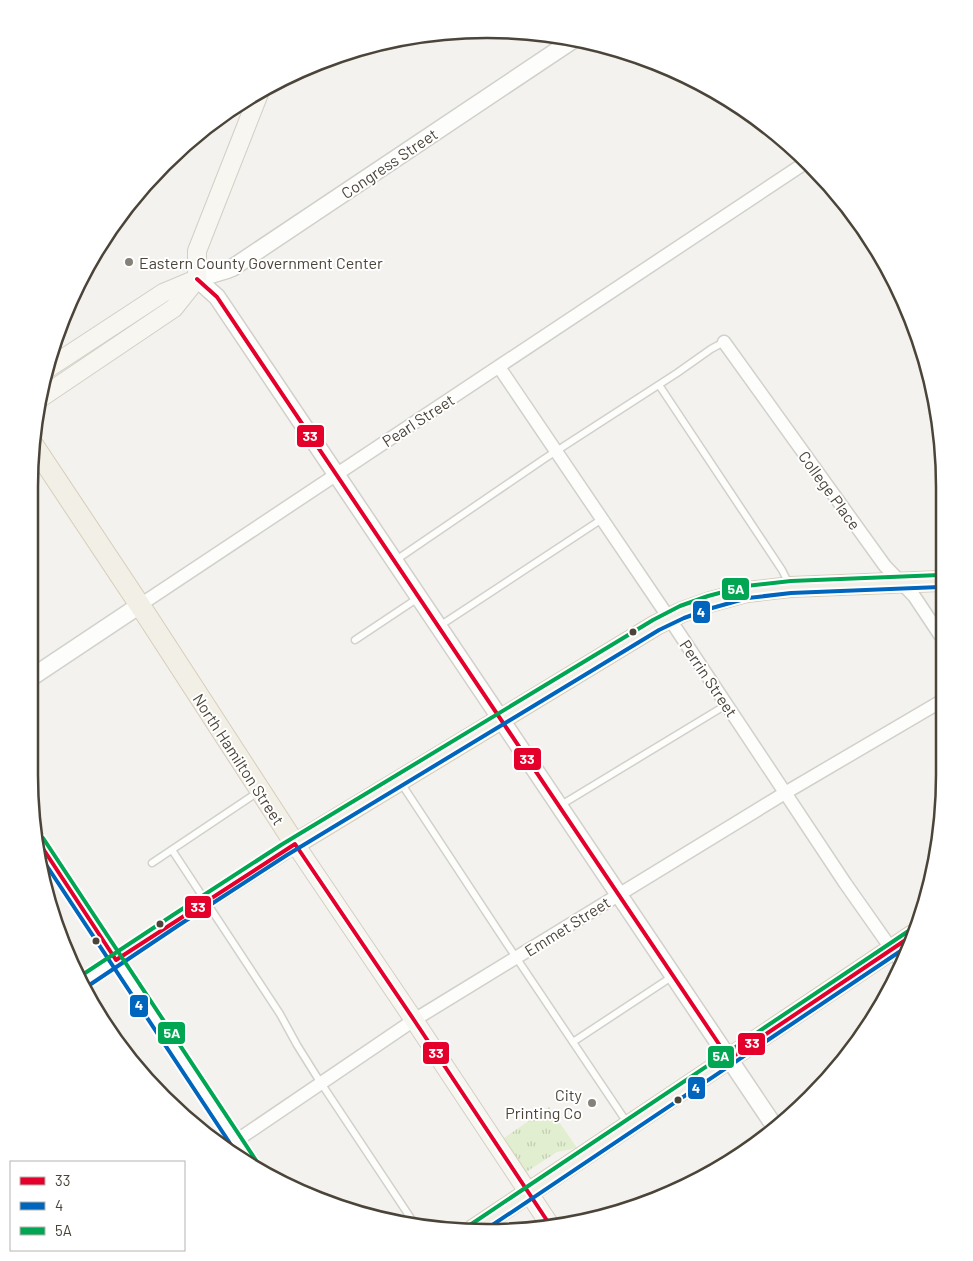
<svg xmlns="http://www.w3.org/2000/svg" width="973" height="1261" viewBox="0 0 973 1261" font-family="Barlow,sans-serif">
  <style>
    .grass { fill: url(#grass-tufts) }
    .lines { fill: none; stroke-linecap: round; stroke-linejoin: round }
    .service-casing { stroke: #d2d0cb; stroke-width: 9 }
    .minor-casing { stroke: #d2d0cb; stroke-width: 15 }
    .tertiary-casing { stroke: #d2d0cb; stroke-width: 19 }
    .secondary-casing { stroke: #d3cfc5; stroke-width: 20 }
    .primary-casing { stroke: #d6cebb; stroke-width: 22 }
    .service { stroke: #fdfdfc; stroke-width: 6 }
    .minor { stroke: #fdfdfc; stroke-width: 12 }
    .tertiary { stroke: #fdfdfc; stroke-width: 16 }
    .secondary { stroke: #f7f6f1; stroke-width: 18 }
    .primary { stroke: #f2efe6; stroke-width: 20 }
    .bus-1-casing { stroke: #fff; stroke-width: 8 }
    .bus-2-casing { stroke: #fff; stroke-width: 8 }
    .bus-3-casing { stroke: #fff; stroke-width: 8 }
    .bus-1 { stroke: #e4002b; stroke-width: 4 }
    .bus-2 { stroke: #0065bd; stroke-width: 4 }
    .bus-3 { stroke: #00a651; stroke-width: 4 }
    .poi-dot { fill: #868178; stroke: #fff; stroke-width: 2 }
    .bus-dot { fill: #4b4439; stroke: #fff; stroke-width: 2 }
    .labels { text-anchor: middle; dominant-baseline: central; stroke-width: 4; stroke-linejoin: round; paint-order: stroke }
    .street-label { font-size: 16px; fill: #4b4439; stroke: #fff }
    .poi-label { font-size: 16px; fill: #4b4439; stroke: #fff; text-anchor: start }
    .rim { fill: none; stroke: #4b4439; stroke-width: 2.5 }
    .line-badge { stroke: #fff; stroke-width: 2 }
    .badge-label { font-size: 14px; text-anchor: middle; font-weight: bold; fill: #fff }
  </style>
  <defs>
    <pattern id="grass-tufts" width="24" height="20" patternUnits="userSpaceOnUse" patternTransform="scale(1.25)"><rect width="24" height="20" fill="#e1eecf"/><path d="M3 7l-1-3M5 7V3M7 7l1-3M15 17l-1-3M17 17v-4M19 17l1-3" fill="none" stroke="#c3cdb2"/></pattern>
  </defs>
  <rect width="100%" height="100%" fill="#f4f2ee"/>
  <path class="grass" d="M 549,1107 L 577,1148 L 557,1152 L 523,1174 L 519,1161 L 504,1138 Z"/>
  <g class="lines">
    <g class="service-casing">
      <g id="service">
        <path d="M 659,385 L 782,570 L 789,584"/>
        <path d="M 396,560 L 544,459 L 677,373 L 711,349 L 724,342"/>
        <path d="M 438,627 L 602,519"/>
        <path d="M 355,640 L 418,598"/>
        <path d="M 401,783 L 507,944 L 628,1124"/>
        <path d="M 561,805 L 726,705"/>
        <path d="M 172,850 L 280,1014 L 297,1045 L 317,1077 L 414,1223"/>
        <path d="M 152,863 L 258,792"/>
        <path d="M 573,1042 L 673,976"/>
      </g>
    </g>
    <g class="minor-casing">
      <g id="minor">
        <path d="M 724,342 L 885,566 L 914,596 L 940,635"/>
        <path d="M 499,367 L 669,618 L 845,883 L 902,964"/>
        <path d="M 140,605 L 808,161"/>
        <path d="M 227,1147 L 414,1020 L 785,793 L 940,702"/>
      </g>
    </g>
    <g class="tertiary-casing">
      <g id="tertiary">
        <path d="M 197,279 L 217,297 L 775,1127"/>
        <path d="M 197,279 L 227,270 L 232,268 L 576,38"/>
        <path d="M 29,679 L 140,605"/>
        <path d="M 38,841 L 254,1168"/>
        <path d="M 82,983 L 176,920 L 295,844"/>
      </g>
    </g>
    <g class="secondary-casing">
      <g id="secondary">
        <path d="M 47,369 L 163,293 L 194,280"/>
        <path d="M 42,397 L 174,308 L 197,279 L 197,251 L 260,91"/>
        <path d="M 295,844 L 414,1020 L 548,1222"/>
      </g>
    </g>
    <g class="primary-casing">
      <g id="primary">
        <path d="M 32,443 L 147,616 L 295,844 L 656,625 L 682,612 L 710,602 L 747,592 L 791,587 L 940,581"/>
        <path d="M 473,1230 L 913,935"/>
      </g>
    </g>
    <use href="#service" class="service"/>
    <use href="#minor" class="minor"/>
    <use href="#tertiary" class="tertiary"/>
    <use href="#secondary" class="secondary"/>
    <use href="#primary" class="primary"/>
    <g class="bus-1-casing">
      <g id="bus-1">
        <path d="M 197,279 L 217,297 L 729,1059 L 913,935"/>
        <path d="M 38,841 L 116,960 L 295,844 L 414,1020 L 548,1222"/>
      </g>
    </g>
    <g class="bus-2-casing">
      <g id="bus-2">
        <path d="M 39,854 L 239,1157"/>
        <path d="M 85,988 L 179,925 L 287,855 L 659,630 L 684,618 L 712,608 L 748,598 L 791,593 L 940,587"/>
        <path d="M 482,1232 L 911,944"/>
      </g>
    </g>
    <g class="bus-3-casing">
      <g id="bus-3">
        <path d="M 43,838 L 259,1165"/>
        <path d="M 79,977 L 173,915 L 281,845 L 653,620 L 680,606 L 708,596 L 746,586 L 791,581 L 940,575"/>
        <path d="M 470,1225 L 910,930"/>
      </g>
    </g>
    <use href="#bus-1" class="bus-1"/>
    <use href="#bus-2" class="bus-2"/>
    <use href="#bus-3" class="bus-3"/>
  </g>
  <g class="poi-dot">
    <circle cx="129" cy="262" r="5"/>
    <circle cx="592" cy="1103" r="5"/>
  </g>
  <g class="bus-dot">
    <circle cx="633" cy="632" r="4.5"/>
    <circle cx="160" cy="924" r="4.5"/>
    <circle cx="96" cy="941" r="4.5"/>
    <circle cx="678" cy="1100" r="4.5"/>
  </g>
  <g class="labels">
    <g class="street-label">
      <text transform="translate(389 163) rotate(-34)">Congress Street</text>
      <text transform="translate(418 420) rotate(-33)">Pearl Street</text>
      <text transform="translate(830 490) rotate(54)">College Place</text>
      <text transform="translate(709 678) rotate(56)">Perrin Street</text>
      <text transform="translate(239 759) rotate(57)">North Hamilton Street</text>
      <text transform="translate(567 926) rotate(-32)">Emmet Street</text>
    </g>
    <g class="poi-label">
      <text x="139" y="262">Eastern County Government Center</text>
      <text x="582" y="1094" text-anchor="end">City<tspan x="582" dy="18">Printing Co</tspan></text>
    </g>
  </g>
  <path d="M0 0H973V1261H0ZM487 38H487A449 449 0 0 1 936 487V775A449 449 0 0 1 487 1224H487A449 449 0 0 1 38 775V487A449 449 0 0 1 487 38Z" fill="#fff" fill-rule="evenodd"/>
  <path class="rim" d="M487 38H487A449 449 0 0 1 936 487V775A449 449 0 0 1 487 1224H487A449 449 0 0 1 38 775V487A449 449 0 0 1 487 38Z"/>
  <g class="line-badge">
    <rect x="296" y="424" width="29" height="24" rx="5" fill="#e4002b"/>
    <rect x="721" y="577" width="29" height="24" rx="5" fill="#00a651"/>
    <rect x="692" y="600" width="19" height="24" rx="5" fill="#0065bd"/>
    <rect x="513" y="747" width="29" height="24" rx="5" fill="#e4002b"/>
    <rect x="184" y="895" width="28" height="24" rx="5" fill="#e4002b"/>
    <rect x="129" y="994" width="20" height="24" rx="5" fill="#0065bd"/>
    <rect x="157" y="1021" width="29" height="24" rx="5" fill="#00a651"/>
    <rect x="737" y="1032" width="29" height="24" rx="5" fill="#e4002b"/>
    <rect x="422" y="1041" width="28" height="24" rx="5" fill="#e4002b"/>
    <rect x="707" y="1045" width="28" height="24" rx="5" fill="#00a651"/>
    <rect x="687" y="1076" width="19" height="24" rx="5" fill="#0065bd"/>
  </g>
  <g class="badge-label">
    <text x="310" y="441">33</text>
    <text x="736" y="594">5A</text>
    <text x="701" y="617">4</text>
    <text x="527" y="764">33</text>
    <text x="198" y="912">33</text>
    <text x="139" y="1010">4</text>
    <text x="172" y="1038">5A</text>
    <text x="752" y="1048">33</text>
    <text x="436" y="1058">33</text>
    <text x="721" y="1061">5A</text>
    <text x="696" y="1093">4</text>
  </g>
  <rect x="10" y="1161" width="175" height="90" fill="#ffffff" stroke="#b7b4b0"/>
  <rect x="20" y="1177" width="25" height="8" fill="#e4002b" stroke="#b7b4b0"/>
  <text x="55" y="1186" font-size="15" fill="#4b4439">33</text>
  <rect x="20" y="1202" width="25" height="8" fill="#0065bd" stroke="#b7b4b0"/>
  <text x="55" y="1211" font-size="15" fill="#4b4439">4</text>
  <rect x="20" y="1227" width="25" height="8" fill="#00a651" stroke="#b7b4b0"/>
  <text x="55" y="1236" font-size="15" fill="#4b4439">5A</text>
</svg>
